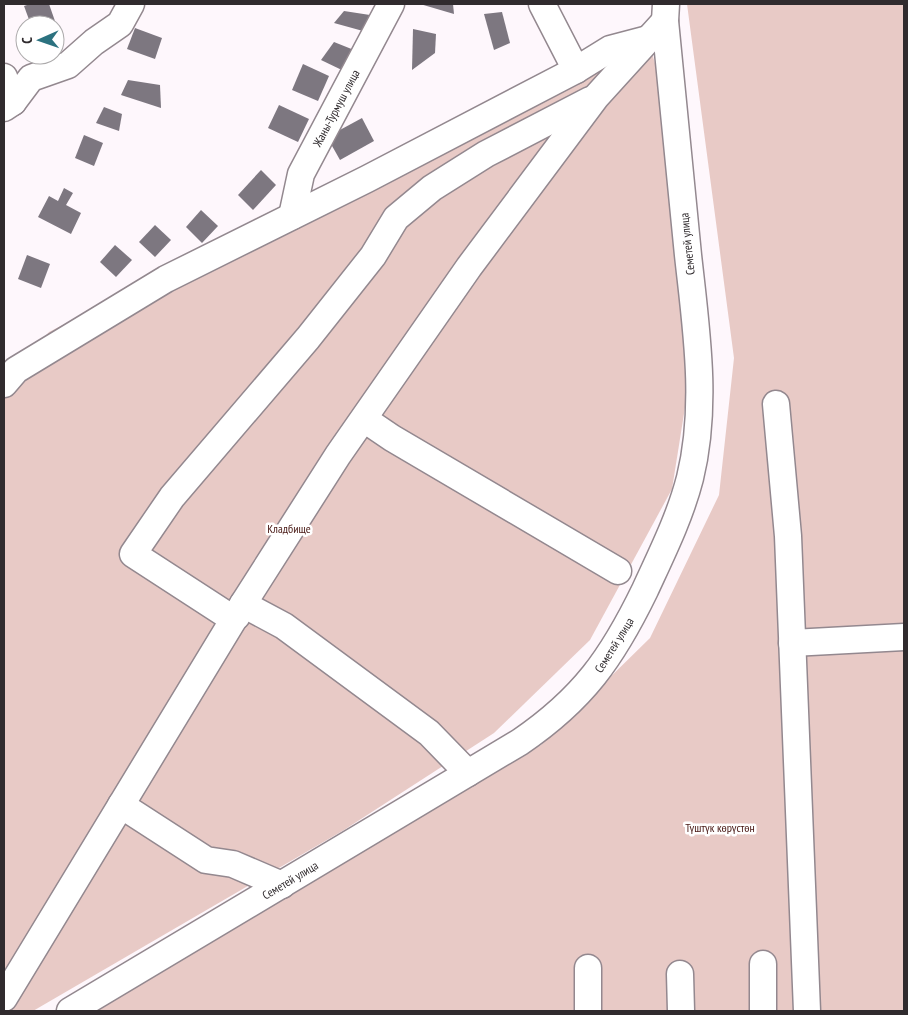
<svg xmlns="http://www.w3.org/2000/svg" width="908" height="1015" viewBox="0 0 908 1015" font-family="'PT Sans Narrow',sans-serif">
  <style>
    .green { fill: #e8cac6 }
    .building { fill: #7d7780 }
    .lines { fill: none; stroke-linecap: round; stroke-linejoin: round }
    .minor-casing { stroke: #93888f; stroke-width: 29 }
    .minor { stroke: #fff; stroke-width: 26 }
    .labels { text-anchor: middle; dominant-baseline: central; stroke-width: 5; stroke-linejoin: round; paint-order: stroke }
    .street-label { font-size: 12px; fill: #302b2e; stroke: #fff }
    .park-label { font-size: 12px; fill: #481814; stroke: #fff }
  </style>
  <rect width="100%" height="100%" fill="#fef7fc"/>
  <g class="green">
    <path d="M 687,4 L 904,4 L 904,1011 L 87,1011 L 541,745 L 650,638 L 719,495 L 734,358 Z"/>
    <path d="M 648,39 L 658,74 L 690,376 L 672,489 L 590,640 L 494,733 L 344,830 L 33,1011 L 4,1011 L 4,384 L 49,332 L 596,52 Z"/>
  </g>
  <g class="building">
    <path d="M 30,4 L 49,4 L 56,24 L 31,25 L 24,6 Z"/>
    <path d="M 420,4 L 453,4 L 454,14 Z"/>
    <path d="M 344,11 L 370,15 L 363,31 L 334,23 Z"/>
    <path d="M 502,12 L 510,43 L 494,50 L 484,14 Z"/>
    <path d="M 135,28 L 162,38 L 155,59 L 127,49 Z"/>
    <path d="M 413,29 L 436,34 L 435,53 L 412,70 Z"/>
    <path d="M 334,42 L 354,50 L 346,72 L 321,60 Z"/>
    <path d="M 303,64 L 329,76 L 318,101 L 292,90 Z"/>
    <path d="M 128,80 L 160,85 L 161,108 L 121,95 Z"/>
    <path d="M 279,105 L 309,119 L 298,142 L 268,128 Z"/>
    <path d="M 104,107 L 122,114 L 119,131 L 96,123 Z"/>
    <path d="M 362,118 L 374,141 L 340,160 L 327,137 Z"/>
    <path d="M 84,135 L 103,143 L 94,166 L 75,158 Z"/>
    <path d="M 261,170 L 276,185 L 253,210 L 238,195 Z"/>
    <path d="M 64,188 L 73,193 L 66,205 L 81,213 L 71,234 L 38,217 L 49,196 L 58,201 Z"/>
    <path d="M 201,210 L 218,226 L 202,243 L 186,227 Z"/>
    <path d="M 155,225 L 171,240 L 155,257 L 139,242 Z"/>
    <path d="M 115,245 L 132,260 L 116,277 L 100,262 Z"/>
    <path d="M 27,255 L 50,264 L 41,288 L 18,279 Z"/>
  </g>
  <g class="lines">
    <g class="minor-casing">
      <g id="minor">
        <path d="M 542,4 L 576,70"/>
        <path d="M 4,77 L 13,102"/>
        <path d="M 4,108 L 13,102 L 31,78 L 68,65 L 94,42 L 120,24 L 131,4"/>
        <path d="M 292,216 L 301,174 L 391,4"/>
        <path d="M 4,384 L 16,370 L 166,279 L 367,179 L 576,70 L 610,49 L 648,39"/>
        <path d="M 776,404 L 788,536 L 807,1011"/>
        <path d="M 364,419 L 392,438 L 618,571"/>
        <path d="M 243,604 L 284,626 L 429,733 L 468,773"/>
        <path d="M 237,616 L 230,617 L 133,554 L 172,497 L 308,338 L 373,256 L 396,218 L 432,188 L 486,154 L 590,100"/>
        <path d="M 792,643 L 904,637"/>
        <path d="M 121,805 L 206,860 L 233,864 L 282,885"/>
        <path d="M 763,964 L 763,1011"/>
        <path d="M 588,968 L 588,1011"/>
        <path d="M 680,974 L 681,1011"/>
        <path d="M 4,998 L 243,604 L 338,455 L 469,267 L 596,97 L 665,21"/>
        <path d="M 70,1011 L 520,742 C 583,699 612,658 645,590 C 662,553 680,517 690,478 C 708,405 696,328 688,255 C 681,177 673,99 665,21 L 666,4"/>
      </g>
    </g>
    <use href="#minor" class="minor"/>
  </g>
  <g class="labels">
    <g class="street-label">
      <text transform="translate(336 108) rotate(-62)">Жаны-Турмуш улица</text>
      <text transform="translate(687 244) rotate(-96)">Семетей улица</text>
      <text transform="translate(614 645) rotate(-58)">Семетей улица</text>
      <text transform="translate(290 880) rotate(-31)">Семетей улица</text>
    </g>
    <g class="park-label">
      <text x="289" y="528">Кладбище</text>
      <text x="720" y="827">Түштүк көрүстөн</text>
    </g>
  </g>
  <rect width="908" height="1015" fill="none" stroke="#302b2e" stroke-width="10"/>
  <g transform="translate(40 40) rotate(268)"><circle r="24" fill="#ffffff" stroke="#acaaab"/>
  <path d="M0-4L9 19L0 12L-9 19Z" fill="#2c7280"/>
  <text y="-8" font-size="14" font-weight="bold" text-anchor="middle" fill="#302b2e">С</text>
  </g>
</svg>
